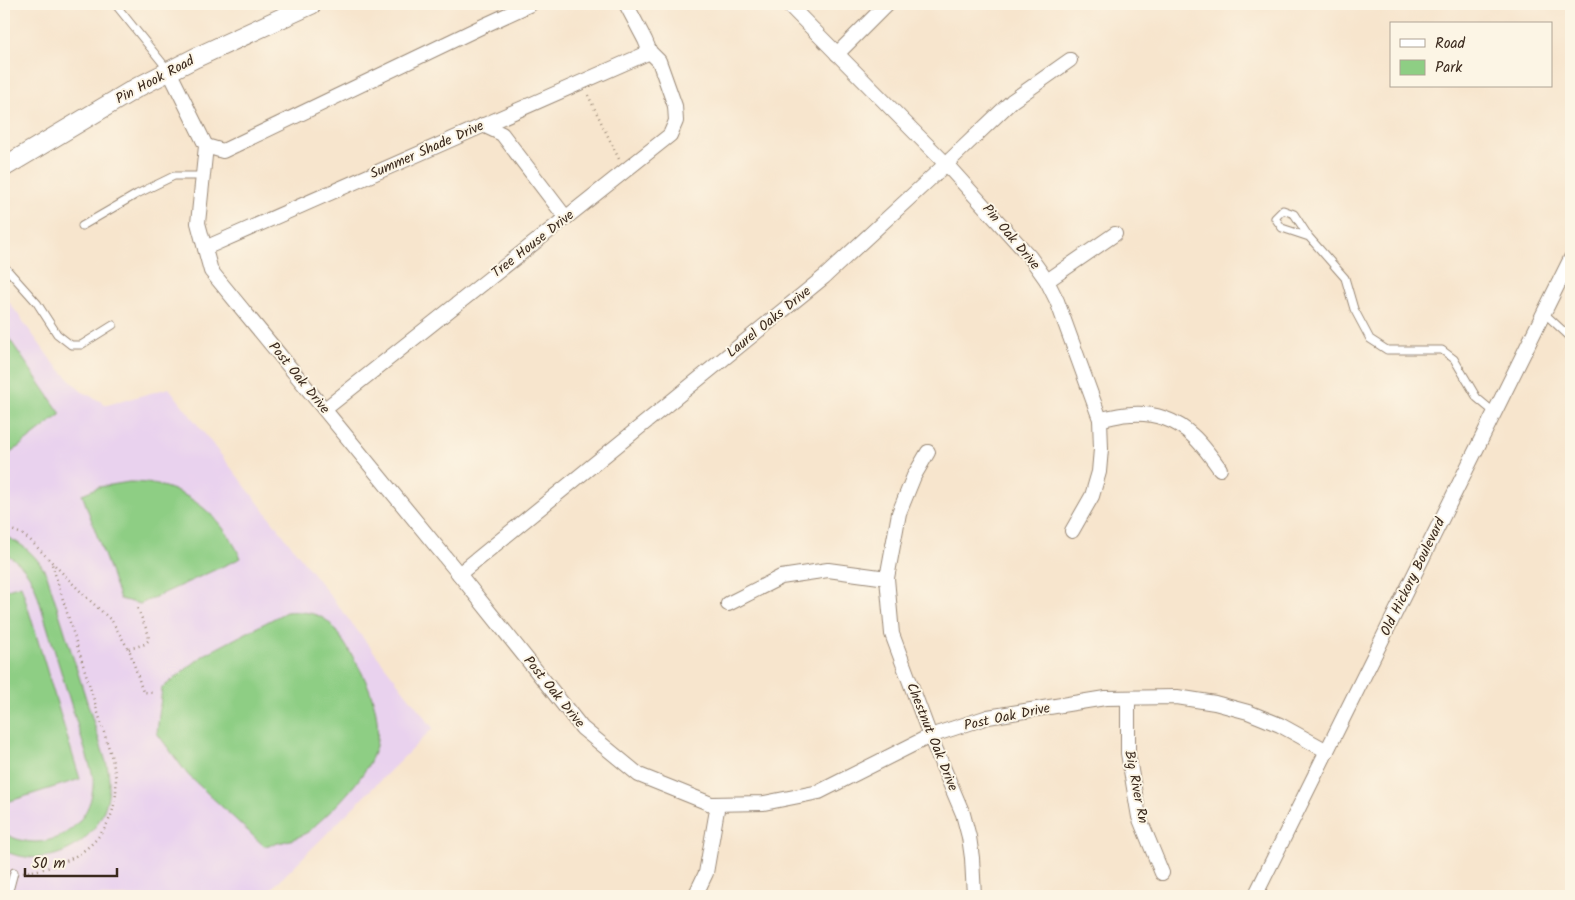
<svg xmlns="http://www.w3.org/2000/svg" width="1575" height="900" viewBox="0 0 1575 900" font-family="Kalam,sans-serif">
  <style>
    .built { fill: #e9d2ee }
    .green { fill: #8ece84; stroke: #647c51 }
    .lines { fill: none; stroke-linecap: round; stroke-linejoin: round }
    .lane-casing { stroke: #998876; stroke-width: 9 }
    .street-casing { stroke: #998876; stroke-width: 16 }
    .secondary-casing { stroke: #998876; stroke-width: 21 }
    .path { stroke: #998876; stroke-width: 2.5; stroke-dasharray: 1 4; stroke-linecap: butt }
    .lane { stroke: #fff; stroke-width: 7 }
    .street { stroke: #fff; stroke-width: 14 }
    .secondary { stroke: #fff; stroke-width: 19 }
    .labels { text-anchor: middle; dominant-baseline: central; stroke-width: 4; stroke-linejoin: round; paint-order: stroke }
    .street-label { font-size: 14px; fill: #3b2a1e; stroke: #fcf5e5 }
  </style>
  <rect width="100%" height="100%" fill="#fcf5e5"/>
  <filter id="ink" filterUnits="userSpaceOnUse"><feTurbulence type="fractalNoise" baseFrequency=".02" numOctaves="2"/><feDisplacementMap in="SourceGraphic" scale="10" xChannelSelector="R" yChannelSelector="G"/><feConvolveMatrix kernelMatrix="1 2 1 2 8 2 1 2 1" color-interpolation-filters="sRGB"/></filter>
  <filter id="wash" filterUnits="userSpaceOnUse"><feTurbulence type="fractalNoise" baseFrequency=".0096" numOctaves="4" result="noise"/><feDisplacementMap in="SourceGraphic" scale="20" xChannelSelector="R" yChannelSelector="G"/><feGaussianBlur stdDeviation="1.12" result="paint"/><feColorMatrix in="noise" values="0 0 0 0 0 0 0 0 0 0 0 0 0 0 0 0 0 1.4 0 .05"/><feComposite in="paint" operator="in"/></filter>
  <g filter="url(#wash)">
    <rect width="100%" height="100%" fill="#f7e5cd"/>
    <path class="built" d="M 4,295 L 51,360 L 81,391 L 107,405 L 169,388 L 433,728 L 264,896 L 4,896 Z"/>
    <g class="green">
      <path d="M 4,331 L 61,414 L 4,458 Z"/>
      <path d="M 129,482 C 180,481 220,512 241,558 L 140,604 L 120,599 L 82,494 L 99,487 Z"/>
      <path d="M 4,536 C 24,544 37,556 47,575 L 107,765 C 121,826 62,876 4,851 L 4,833 C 47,859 97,825 93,776 L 35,587 C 28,571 19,561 4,553 Z"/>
      <path d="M 21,585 L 80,779 L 4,803 L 4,590 Z"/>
      <path d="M 286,612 C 297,611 313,612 323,618 C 332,623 337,633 343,641 C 362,670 381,703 377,740 C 374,769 340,803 319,822 C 314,826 310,832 304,834 C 293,841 277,843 264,846 L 188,775 L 157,733 L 162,688 L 204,655 Z"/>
    </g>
  </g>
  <g filter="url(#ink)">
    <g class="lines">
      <g class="lane-casing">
        <g id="lane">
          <path d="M 115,4 L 169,71"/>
          <path d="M 82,226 L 137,194 L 174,176 L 203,176"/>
          <path d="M 1309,237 L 1282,228 L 1275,218 L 1283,210 L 1294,214 L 1309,237 L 1345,278 L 1354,309 L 1370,339 L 1387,350 L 1442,350 L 1454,359 L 1477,398 L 1495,413"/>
          <path d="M 4,266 L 37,303 L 57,334 L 71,345 L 81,345 L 113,325"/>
          <path d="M 1544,313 L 1571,338"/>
          <path d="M 4,891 L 10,887 L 14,872"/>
        </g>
      </g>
      <g class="street-casing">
        <g id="street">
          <path d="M 788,4 L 946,164 L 1030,257 L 1047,281 L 1057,301 L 1100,419 L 1101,449 L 1099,472 L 1092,496 L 1072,531"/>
          <path d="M 837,54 L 887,4"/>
          <path d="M 169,71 L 206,146 L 198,223 L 211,271 L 459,574 L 582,728 L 639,775 L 711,804 L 764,803 L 819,792 L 930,736 L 988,717 L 1105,698 L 1177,697 L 1215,703 L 1248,712 L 1280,725 L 1327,751"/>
          <path d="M 483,125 L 502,134 L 566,218"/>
          <path d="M 206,146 L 223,151 L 483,26 L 531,4"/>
          <path d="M 205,248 L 650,52"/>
          <path d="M 1047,281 L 1115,234"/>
          <path d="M 325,409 L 670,135 L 676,121 L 675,106 L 659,61 L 650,52 L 645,40 L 626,4"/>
          <path d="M 1100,419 C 1110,418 1121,414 1131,414 C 1153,412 1177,420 1193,436 C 1203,445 1212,458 1220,469"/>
          <path d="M 928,452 L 914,476 L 899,513 L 887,578 L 892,634 L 930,736 L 963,814 L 969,837 L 972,858 L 974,896"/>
          <path d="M 459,574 L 824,277 L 946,164 L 1012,101 L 1070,60"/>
          <path d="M 728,604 L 781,577 L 828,570 L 887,578"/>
          <path d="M 1128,698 L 1128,753 L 1139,817 L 1162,873"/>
          <path d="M 695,896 L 706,873 L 718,804"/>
          <path d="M 1255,896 L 1571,258"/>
        </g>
      </g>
      <g class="secondary-casing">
        <path id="secondary" d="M 4,167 L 138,87 L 195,58 L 312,4"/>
      </g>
      <g class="path">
        <path d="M 588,95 L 619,159"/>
        <path d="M 4,527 L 22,534 L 31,541 L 84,595 L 112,621 L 130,652 L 143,692 L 155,693"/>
        <path d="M 129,649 L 145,644 L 149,640 L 148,633 L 137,607"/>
        <path d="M 23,872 C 65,869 108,845 115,800 C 118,785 115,770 111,755 L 51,561"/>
      </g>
      <use href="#lane" class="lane"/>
      <use href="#street" class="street"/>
      <use href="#secondary" class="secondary"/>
    </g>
  </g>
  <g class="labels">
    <g class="street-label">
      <text transform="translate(155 80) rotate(-28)">Pin Hook Road</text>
      <text transform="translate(427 150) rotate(-24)">Summer Shade Drive</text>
      <text transform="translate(1011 237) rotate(50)">Pin Oak Drive</text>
      <text transform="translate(533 244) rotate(-38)">Tree House Drive</text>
      <text transform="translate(769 322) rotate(-39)">Laurel Oaks Drive</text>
      <text transform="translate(299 378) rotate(51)">Post Oak Drive</text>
      <text transform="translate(1413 577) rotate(-64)">Old Hickory Boulevard</text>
      <text transform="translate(554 692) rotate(51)">Post Oak Drive</text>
      <text transform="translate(1007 717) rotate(-12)">Post Oak Drive</text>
      <text transform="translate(932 737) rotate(68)">Chestnut Oak Drive</text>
      <text transform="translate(1136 787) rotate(79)">Big River Rn</text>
    </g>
  </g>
  <rect width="1575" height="900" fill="none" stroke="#fcf5e5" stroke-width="20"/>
  <rect x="1390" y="22" width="162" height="65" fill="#fcf5e5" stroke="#afa495"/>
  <rect x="1400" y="39" width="25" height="8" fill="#ffffff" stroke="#afa495"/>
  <text x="1435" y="48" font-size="15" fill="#3b2a1e">Road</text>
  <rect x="1400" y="60" width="25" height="15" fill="#8ece84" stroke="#afa495"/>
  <text x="1435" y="72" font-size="15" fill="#3b2a1e">Park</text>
  <path d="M25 868v8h92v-8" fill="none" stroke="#3b2a1e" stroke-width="2.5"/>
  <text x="32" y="868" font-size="15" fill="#3b2a1e" stroke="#fcf5e5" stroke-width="4" paint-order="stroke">50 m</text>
</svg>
